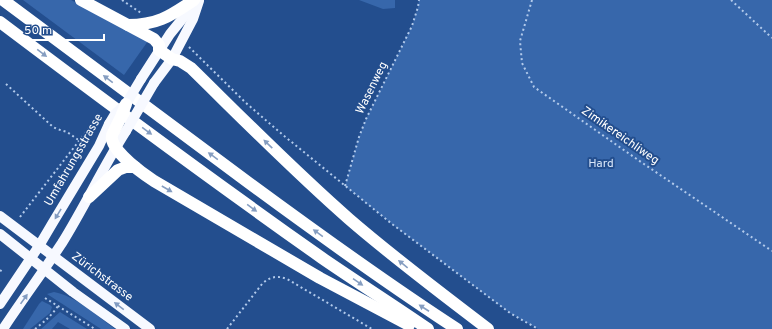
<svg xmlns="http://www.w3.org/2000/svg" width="772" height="329" viewBox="0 0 772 329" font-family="Overpass,sans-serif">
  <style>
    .green { fill: #3767ab }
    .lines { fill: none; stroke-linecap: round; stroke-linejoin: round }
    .path { stroke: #b2caeb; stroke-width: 2; stroke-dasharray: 2 3; stroke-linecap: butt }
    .major { stroke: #f7f9ff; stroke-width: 10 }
    .highway { stroke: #fff; stroke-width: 12 }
    .major-bridge { stroke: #f7f9ff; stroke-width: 10 }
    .highway-bridge { stroke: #fff; stroke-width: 12 }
    .oneway { fill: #869ec1 }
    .oneway2 { fill: #829bc1 }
    .labels { text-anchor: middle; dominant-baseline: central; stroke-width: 4; stroke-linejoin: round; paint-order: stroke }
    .street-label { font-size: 12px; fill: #fff; stroke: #234e8e }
    .park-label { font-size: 12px; fill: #d7e5f8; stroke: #234e8e }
  </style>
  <rect width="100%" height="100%" fill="#234e8e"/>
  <g class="green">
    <path d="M 23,0 L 71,0 L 148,41 L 124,75 Z"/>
    <path d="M 359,0 L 395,0 L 395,8 L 383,9 Z"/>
    <path d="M 419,0 L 772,0 L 772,329 L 538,329 L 510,313 L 392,224 L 345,186 L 359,137 L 366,119 L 412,26 L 418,7 Z"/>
    <path d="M 54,292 C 76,296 97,316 115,329 L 101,329 L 47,294 Z"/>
    <path d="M 42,301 L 50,305 L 52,307 L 50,313 L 30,329 L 23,329 L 39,304 Z"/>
    <path d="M 60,312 L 87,329 L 70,329 L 58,322 L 52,329 L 41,329 Z"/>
  </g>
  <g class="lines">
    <g class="path">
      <path d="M 122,0 L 141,13"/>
      <path d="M 532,0 L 520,41 L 522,63 L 534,87 L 641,162 L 772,251"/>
      <path d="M 731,0 L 772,38"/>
      <path d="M 189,47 L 246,103 L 283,135 L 392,224 L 510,313 L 538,329"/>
      <path d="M 6,84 L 53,127 L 57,129 L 67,132 L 80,141"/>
      <path d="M 345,186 L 359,137 L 366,119 L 412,26 L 418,7 L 419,0"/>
      <path d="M 20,217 L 89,128 L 97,126"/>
      <path d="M 0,270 L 4,273"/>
      <path d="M 45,298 L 95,329"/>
      <path d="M 35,329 C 44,322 52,315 58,306"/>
      <path d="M 227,329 L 262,284 C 269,277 277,275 287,279 L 372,329"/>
    </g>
    <g class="major">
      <path d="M 141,79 L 170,34 L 196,2"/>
      <path d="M 154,83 L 172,59 L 193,19 L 199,1"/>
      <path d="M 0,216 L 150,329"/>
      <path d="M 0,234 L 73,292 L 125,329"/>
      <path d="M 0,304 L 39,246 L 52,224 L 99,146 L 109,124"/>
      <path d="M 3,329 C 22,300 43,272 62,243 C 85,206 103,167 126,131"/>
    </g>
    <g class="highway">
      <path d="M 3,0 C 85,61 167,122 249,183 C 317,233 386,283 457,329"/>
      <path d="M 81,0 L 154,39 L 159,45 L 159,50 L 172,59 L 180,61 L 191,68 C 243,119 294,171 349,219 C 394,258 441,293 488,329"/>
      <path d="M 0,22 C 106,102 213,181 322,258 C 357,282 393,305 428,329"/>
      <path d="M 128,25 C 158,25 170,16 194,0"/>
      <path d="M 114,131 C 112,134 111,136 112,140 C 116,154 142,173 154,181 L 320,278 L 409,325"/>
      <path d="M 89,197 L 118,170 L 126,167 L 135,167"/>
    </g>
    <g class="major-bridge">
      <path d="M 109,124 L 115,114 L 126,104 L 141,79"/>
      <path d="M 126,131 L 154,83"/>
    </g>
    <path class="highway-bridge" d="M 114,131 L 121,117 L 126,104"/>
  </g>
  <defs><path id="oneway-solid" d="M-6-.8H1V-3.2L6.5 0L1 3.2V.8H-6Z"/></defs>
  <g class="oneway">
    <use href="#oneway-solid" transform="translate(42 53) rotate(37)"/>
    <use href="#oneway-solid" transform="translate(108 79) rotate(-143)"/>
    <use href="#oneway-solid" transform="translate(147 131) rotate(36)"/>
    <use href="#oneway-solid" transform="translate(268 144) rotate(-136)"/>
    <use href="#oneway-solid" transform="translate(213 156) rotate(-144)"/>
    <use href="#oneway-solid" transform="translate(167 189) rotate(30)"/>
    <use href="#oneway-solid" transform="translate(252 208) rotate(36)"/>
    <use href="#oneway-solid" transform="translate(318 233) rotate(-144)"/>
    <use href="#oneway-solid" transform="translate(403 264) rotate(-141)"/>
    <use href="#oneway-solid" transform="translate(358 282) rotate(34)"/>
    <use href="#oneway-solid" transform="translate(424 308) rotate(-147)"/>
  </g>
  <g class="oneway2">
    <use href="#oneway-solid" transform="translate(58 214) rotate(121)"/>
    <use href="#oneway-solid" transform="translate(24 299) rotate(-55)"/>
    <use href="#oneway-solid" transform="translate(119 306) rotate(-143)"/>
  </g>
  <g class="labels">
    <g class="street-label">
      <text transform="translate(372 88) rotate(-64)">Wasenweg</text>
      <text transform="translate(620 136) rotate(35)">Zimikereichliweg</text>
      <text transform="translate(74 160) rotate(-60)">Umfahrungsstrasse</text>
      <text transform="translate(102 277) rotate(37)">Zürichstrasse</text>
    </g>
    <g class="park-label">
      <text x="601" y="164">Hard</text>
    </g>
  </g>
  <path d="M18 34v6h86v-6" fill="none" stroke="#ffffff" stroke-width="2"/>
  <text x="24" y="34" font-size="12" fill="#ffffff" stroke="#234e8e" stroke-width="3" paint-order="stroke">50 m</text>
</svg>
